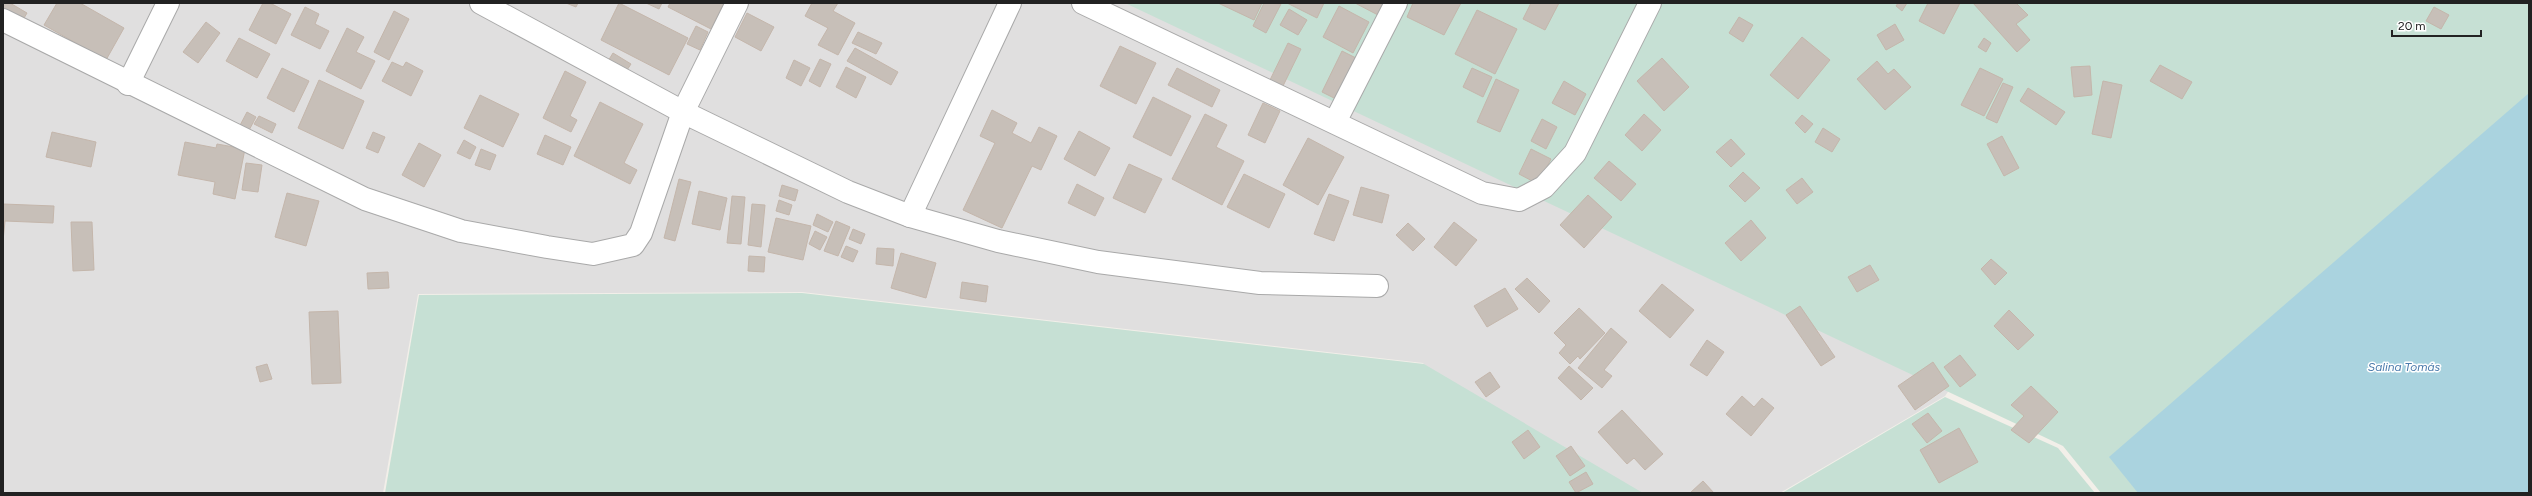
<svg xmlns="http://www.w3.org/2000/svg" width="2532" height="496" viewBox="0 0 2532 496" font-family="Figtree,sans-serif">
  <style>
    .residential { fill: #e0dfdf }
    .wetland { fill: #c6e0d4 }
    .water { fill: #aad3df }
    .building { fill: #c7bfb8; stroke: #c4b6ab }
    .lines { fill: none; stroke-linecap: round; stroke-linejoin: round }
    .street-casing { stroke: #a9a9a9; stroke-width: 24 }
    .street { stroke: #fff; stroke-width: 22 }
    .labels { text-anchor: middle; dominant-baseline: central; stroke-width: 3; stroke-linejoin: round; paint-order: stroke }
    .water-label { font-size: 12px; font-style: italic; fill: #4a7aab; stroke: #fff }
  </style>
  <rect width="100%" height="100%" fill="#f2efe9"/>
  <path class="residential" d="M 3,3 L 2218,3 L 1945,396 L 1780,493 L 1521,493 L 1423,363 L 802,292 L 418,294 L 383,493 L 3,493 Z"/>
  <g class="wetland">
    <path d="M 1125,3 L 2529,3 L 2529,493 L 2101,493 L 2063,446 Z"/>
    <path d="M 802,293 L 1424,364 L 1643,493 L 385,493 L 419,295 Z"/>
    <path d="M 1945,397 L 2058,448 L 2095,493 L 1782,493 Z"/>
  </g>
  <path class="water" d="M 2529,93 L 2529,493 L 2138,493 L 2109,457 Z"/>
  <g class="building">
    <path d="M 3,3 L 10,3 L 27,13 L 21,23 L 3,13 Z"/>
    <path d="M 57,3 L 80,3 L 124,28 L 106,60 L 44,25 Z"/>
    <path d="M 263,3 L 270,3 L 291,14 L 276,44 L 249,30 Z"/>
    <path d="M 566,3 L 578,3 L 576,7 Z"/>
    <path d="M 619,3 L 688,38 L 669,75 L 601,40 Z"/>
    <path d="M 646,3 L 662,3 L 659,9 Z"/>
    <path d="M 670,3 L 724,3 L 711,29 L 668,7 Z"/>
    <path d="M 812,3 L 838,3 L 833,11 L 855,23 L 838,55 L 818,45 L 828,28 L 805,16 Z"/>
    <path d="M 1218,3 L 1262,3 L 1254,20 Z"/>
    <path d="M 1264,3 L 1281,4 L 1266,33 L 1253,26 Z"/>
    <path d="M 1287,3 L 1324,3 L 1317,18 Z"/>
    <path d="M 1355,3 L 1385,3 L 1378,15 Z"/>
    <path d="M 1413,3 L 1461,3 L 1444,35 L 1407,17 Z"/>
    <path d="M 1531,3 L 1559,3 L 1545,30 L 1523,19 Z"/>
    <path d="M 1898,3 L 1907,3 L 1902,11 L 1896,6 Z"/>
    <path d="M 1928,3 L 1960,3 L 1944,34 L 1919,21 Z"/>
    <path d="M 1973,3 L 2016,3 L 2028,15 L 2016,24 L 2030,40 L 2017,52 Z"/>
    <path d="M 1339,6 L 1369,22 L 1353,53 L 1323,37 Z"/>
    <path d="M 305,7 L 319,14 L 315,24 L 329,31 L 320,49 L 291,35 Z"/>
    <path d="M 2434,7 L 2449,15 L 2441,29 L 2426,21 Z"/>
    <path d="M 1289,9 L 1307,20 L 1298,35 L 1280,25 Z"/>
    <path d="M 1477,10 L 1517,29 L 1495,74 L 1455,54 Z"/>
    <path d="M 394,11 L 409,19 L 389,60 L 374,52 Z"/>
    <path d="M 747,13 L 774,27 L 761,51 L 735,37 Z"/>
    <path d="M 1739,17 L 1753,25 L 1743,42 L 1729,33 Z"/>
    <path d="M 206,22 L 220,33 L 198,63 L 183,52 Z"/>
    <path d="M 1895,24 L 1904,40 L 1886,50 L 1877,35 Z"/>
    <path d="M 696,26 L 708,32 L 700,50 L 687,44 Z"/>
    <path d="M 347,28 L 364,37 L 356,52 L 375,61 L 361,89 L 326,71 Z"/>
    <path d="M 858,32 L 882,43 L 876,54 L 852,43 Z"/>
    <path d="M 1802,37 L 1830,60 L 1798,99 L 1770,75 Z"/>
    <path d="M 239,38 L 270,54 L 257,78 L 226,61 Z"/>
    <path d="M 1984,38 L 1991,43 L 1986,52 L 1978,47 Z"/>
    <path d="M 1288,43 L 1301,49 L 1282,88 L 1269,82 Z"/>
    <path d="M 1120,46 L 1156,63 L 1136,104 L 1100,86 Z"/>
    <path d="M 855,48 L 898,72 L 891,85 L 847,61 Z"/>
    <path d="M 1342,51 L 1356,58 L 1336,99 L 1322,92 Z"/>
    <path d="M 613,53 L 631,64 L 623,76 L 605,66 Z"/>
    <path d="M 1662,58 L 1689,87 L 1664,111 L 1637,81 Z"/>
    <path d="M 820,59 L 831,64 L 820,87 L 809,81 Z"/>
    <path d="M 794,60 L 810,68 L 801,86 L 786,78 Z"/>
    <path d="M 1877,61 L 1888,74 L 1894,69 L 1911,87 L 1885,110 L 1857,79 Z"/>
    <path d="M 392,62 L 403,67 L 406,62 L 423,71 L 411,96 L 382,81 Z"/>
    <path d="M 2160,65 L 2192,82 L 2182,99 L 2150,81 Z"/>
    <path d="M 2090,66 L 2092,95 L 2074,97 L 2071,67 Z"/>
    <path d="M 846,67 L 866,77 L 856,98 L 836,87 Z"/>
    <path d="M 282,68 L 309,81 L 294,112 L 267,98 Z"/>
    <path d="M 1177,68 L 1220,90 L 1212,107 L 1168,85 Z"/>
    <path d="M 1472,68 L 1492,77 L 1483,97 L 1463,87 Z"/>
    <path d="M 1980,68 L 2003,79 L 1984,116 L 1961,105 Z"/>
    <path d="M 565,71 L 586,82 L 570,116 L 577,120 L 571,132 L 543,118 Z"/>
    <path d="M 1496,79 L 1519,90 L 1500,132 L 1477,122 Z"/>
    <path d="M 319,80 L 364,101 L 343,149 L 298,128 Z"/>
    <path d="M 1564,81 L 1586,94 L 1575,115 L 1552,103 Z"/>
    <path d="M 2103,81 L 2122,85 L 2111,138 L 2092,134 Z"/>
    <path d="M 2003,83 L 2013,87 L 1997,123 L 1986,118 Z"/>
    <path d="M 2028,88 L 2065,112 L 2056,125 L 2020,101 Z"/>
    <path d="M 480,95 L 519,114 L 503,147 L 464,128 Z"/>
    <path d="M 1153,97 L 1191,116 L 1171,156 L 1133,137 Z"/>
    <path d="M 600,102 L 643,124 L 624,163 L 637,170 L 630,184 L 574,156 Z"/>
    <path d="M 1263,103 L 1280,111 L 1265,143 L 1248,135 Z"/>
    <path d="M 992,110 L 1017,123 L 1012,133 L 1031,143 L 1039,127 L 1057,136 L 1041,170 L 1032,166 L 1002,228 L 963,210 L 995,143 L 980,136 Z"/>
    <path d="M 247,112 L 256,117 L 246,136 L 237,131 Z"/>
    <path d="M 1205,114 L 1227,125 L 1216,147 L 1244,161 L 1222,205 L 1172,179 Z"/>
    <path d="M 1644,114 L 1661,130 L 1642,151 L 1625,135 Z"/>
    <path d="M 1802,115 L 1813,124 L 1805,133 L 1795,123 Z"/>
    <path d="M 259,116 L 276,124 L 272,133 L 254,124 Z"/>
    <path d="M 1542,119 L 1557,127 L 1546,149 L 1531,141 Z"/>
    <path d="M 1823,128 L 1840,139 L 1832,152 L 1815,142 Z"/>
    <path d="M 1079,131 L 1110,148 L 1095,176 L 1064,159 Z"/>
    <path d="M 52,132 L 96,142 L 91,167 L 46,157 Z"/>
    <path d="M 373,132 L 385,137 L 378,153 L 366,148 Z"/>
    <path d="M 545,135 L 571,147 L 563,165 L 537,154 Z"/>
    <path d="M 2002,136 L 2019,168 L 2004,176 L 1987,144 Z"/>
    <path d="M 1308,138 L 1344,157 L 1318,205 L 1283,185 Z"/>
    <path d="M 1731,139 L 1745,154 L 1731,167 L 1716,152 Z"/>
    <path d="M 464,140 L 476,147 L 470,159 L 457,153 Z"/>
    <path d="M 185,142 L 216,148 L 217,144 L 245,149 L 235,199 L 213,194 L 215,182 L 178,175 Z"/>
    <path d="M 419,143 L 441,155 L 424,187 L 402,175 Z"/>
    <path d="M 481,149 L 496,155 L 490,170 L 475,165 Z"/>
    <path d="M 1531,149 L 1551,159 L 1538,184 L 1519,174 Z"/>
    <path d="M 1609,161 L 1636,184 L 1621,201 L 1594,178 Z"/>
    <path d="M 246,163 L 262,165 L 258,192 L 242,190 Z"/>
    <path d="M 1129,164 L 1162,179 L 1145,213 L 1113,198 Z"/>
    <path d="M 1743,172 L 1760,188 L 1745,202 L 1729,186 Z"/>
    <path d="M 1244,174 L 1285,194 L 1269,228 L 1227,207 Z"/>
    <path d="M 1802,178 L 1813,192 L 1797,204 L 1786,190 Z"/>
    <path d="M 679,179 L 691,182 L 675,241 L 664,238 Z"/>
    <path d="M 1077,184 L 1104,198 L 1095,216 L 1068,203 Z"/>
    <path d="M 782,185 L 798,190 L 795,201 L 779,196 Z"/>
    <path d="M 1361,187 L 1389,195 L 1382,223 L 1353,215 Z"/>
    <path d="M 699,191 L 727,198 L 720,230 L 692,224 Z"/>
    <path d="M 287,193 L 319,201 L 306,246 L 275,237 Z"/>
    <path d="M 1329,194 L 1349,201 L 1334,241 L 1314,234 Z"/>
    <path d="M 1588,195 L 1612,217 L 1584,248 L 1560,225 Z"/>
    <path d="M 732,196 L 745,197 L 741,244 L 727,243 Z"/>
    <path d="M 779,200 L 792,205 L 789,215 L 776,211 Z"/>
    <path d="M 3,204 L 54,206 L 53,223 L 5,221 L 3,241 Z"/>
    <path d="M 752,204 L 765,205 L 761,247 L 748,245 Z"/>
    <path d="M 817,214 L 833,222 L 828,232 L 813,225 Z"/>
    <path d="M 776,218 L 811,226 L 803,260 L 768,252 Z"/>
    <path d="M 1751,220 L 1766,238 L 1741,261 L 1725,243 Z"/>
    <path d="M 836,221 L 850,227 L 838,256 L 824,251 Z"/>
    <path d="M 71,222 L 92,222 L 94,270 L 73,271 Z"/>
    <path d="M 1454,222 L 1477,240 L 1456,266 L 1434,247 Z"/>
    <path d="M 1408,223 L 1425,239 L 1413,251 L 1396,235 Z"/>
    <path d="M 853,229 L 865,234 L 861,244 L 849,239 Z"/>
    <path d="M 815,231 L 827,237 L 820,250 L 809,244 Z"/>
    <path d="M 846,246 L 858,251 L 853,262 L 841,257 Z"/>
    <path d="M 877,248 L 894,249 L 893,266 L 876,264 Z"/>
    <path d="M 901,253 L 936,263 L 926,298 L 891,288 Z"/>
    <path d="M 749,256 L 765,257 L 764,272 L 748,271 Z"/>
    <path d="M 1991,259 L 2007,273 L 1995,285 L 1981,269 Z"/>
    <path d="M 1870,265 L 1879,280 L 1857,292 L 1848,277 Z"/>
    <path d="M 388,272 L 389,288 L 368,289 L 367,273 Z"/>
    <path d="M 1527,278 L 1550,301 L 1539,313 L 1515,289 Z"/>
    <path d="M 962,282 L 988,286 L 986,302 L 960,298 Z"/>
    <path d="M 1662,284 L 1694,310 L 1670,338 L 1639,311 Z"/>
    <path d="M 1505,288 L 1518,309 L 1487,327 L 1474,306 Z"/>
    <path d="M 1800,306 L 1835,357 L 1821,366 L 1786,315 Z"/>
    <path d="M 1579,308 L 1605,333 L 1580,359 L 1578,356 L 1570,364 L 1559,353 L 1566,345 L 1554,333 Z"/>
    <path d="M 2009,310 L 2034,335 L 2018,350 L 1994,326 Z"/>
    <path d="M 338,311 L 341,383 L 312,384 L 309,312 Z"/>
    <path d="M 1611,328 L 1627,342 L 1604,370 L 1612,376 L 1602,388 L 1578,368 Z"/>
    <path d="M 1707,340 L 1724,352 L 1707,376 L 1690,365 Z"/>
    <path d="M 1960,355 L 1976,375 L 1960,387 L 1944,367 Z"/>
    <path d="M 1933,362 L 1949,386 L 1915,410 L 1898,386 Z"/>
    <path d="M 267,364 L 272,379 L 260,382 L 256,367 Z"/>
    <path d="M 1569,366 L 1593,388 L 1581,400 L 1558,378 Z"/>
    <path d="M 1490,372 L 1500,387 L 1486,397 L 1475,382 Z"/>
    <path d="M 2031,386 L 2058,412 L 2029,443 L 2011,430 L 2024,416 L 2011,405 Z"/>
    <path d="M 1742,396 L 1754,407 L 1762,398 L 1774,408 L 1751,436 L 1726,414 Z"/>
    <path d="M 1622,410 L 1663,454 L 1645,470 L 1634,458 L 1627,464 L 1598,432 Z"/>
    <path d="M 1928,413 L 1942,431 L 1927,443 L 1912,424 Z"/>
    <path d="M 1959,428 L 1978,462 L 1939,483 L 1920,450 Z"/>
    <path d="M 1528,430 L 1540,447 L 1524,459 L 1512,442 Z"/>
    <path d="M 1571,446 L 1585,466 L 1570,476 L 1556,456 Z"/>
    <path d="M 1586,472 L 1593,484 L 1576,493 L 1569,482 Z"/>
    <path d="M 1703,481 L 1714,493 L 1690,493 Z"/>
  </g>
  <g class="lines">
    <g class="street-casing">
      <g id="street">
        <path d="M 481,3 L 683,112 L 848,192 L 910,216 L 998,241 L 1098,262 L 1260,283 L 1377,286"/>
        <path d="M 1083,3 L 1482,193 L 1519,200 L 1544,187 L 1575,153 L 1650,3"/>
        <path d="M 3,20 L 365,199 L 461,231 L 547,247 L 593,254 L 633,245 L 641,233 L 683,112 L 737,3"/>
        <path d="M 128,84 L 168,3"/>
        <path d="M 1335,122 L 1396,3"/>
        <path d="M 910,216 L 1010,3"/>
      </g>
    </g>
    <use href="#street" class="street"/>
  </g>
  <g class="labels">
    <g class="water-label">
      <text x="2404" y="367">Salina Tomás</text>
    </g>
  </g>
  <rect width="2532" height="496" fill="none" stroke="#222222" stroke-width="8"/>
  <path d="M2392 30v6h89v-6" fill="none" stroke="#222222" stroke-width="2"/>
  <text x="2398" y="30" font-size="12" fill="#222222" stroke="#ffffff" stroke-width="3" paint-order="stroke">20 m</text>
</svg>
